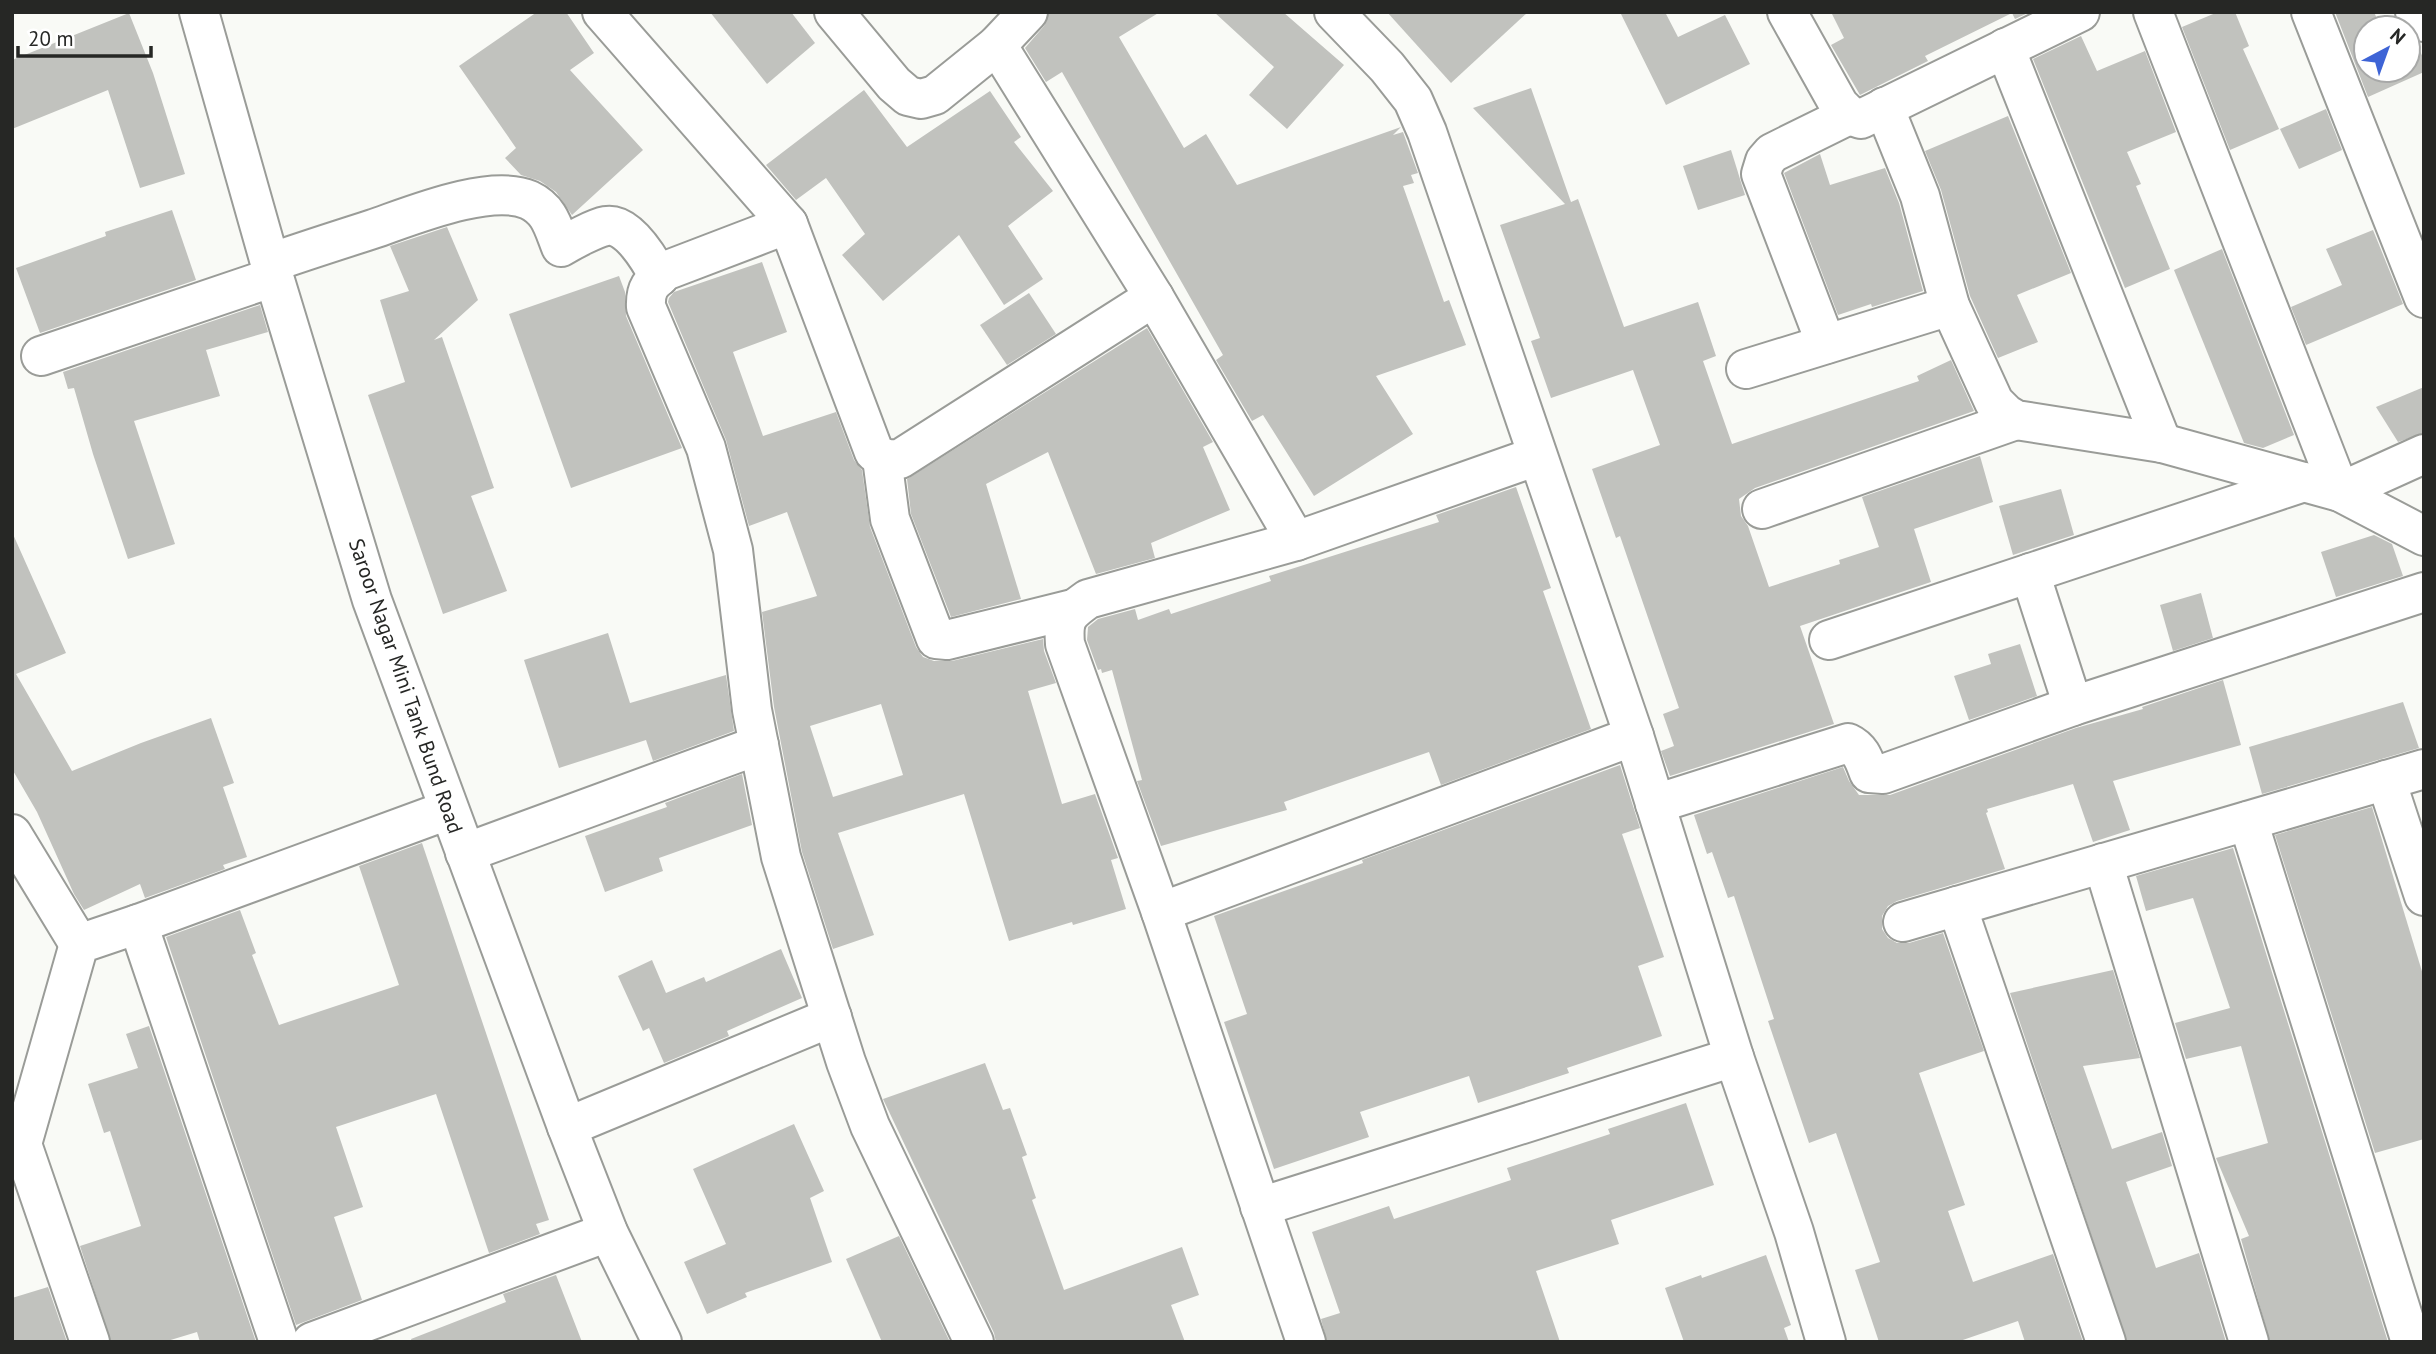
<svg xmlns="http://www.w3.org/2000/svg" width="2436" height="1354" viewBox="0 0 2436 1354" font-family="'PT Sans',sans-serif">
  <style>
    .building { fill: #c1c2be; fill-rule: evenodd }
    .lines { fill: none; stroke-linecap: round; stroke-linejoin: round }
    .minor-casing { stroke: #9a9c98; stroke-width: 42 }
    .major-casing { stroke: #9a9c98; stroke-width: 42 }
    .minor { stroke: #fff; stroke-width: 38 }
    .major { stroke: #fff; stroke-width: 38 }
    .labels { text-anchor: middle; dominant-baseline: central; stroke-width: 7; stroke-linejoin: round; paint-order: stroke }
    .street-label { font-size: 21px; fill: #262725; stroke: #fff }
  </style>
  <rect width="100%" height="100%" fill="#f9faf6"/>
  <g class="building">
    <path d="M 537,12 L 566,12 L 594,53 L 570,70 L 643,150 L 572,215 L 556,192 L 540,181 L 521,175 L 505,158 L 516,148 L 459,66 Z"/>
    <path d="M 710,12 L 791,12 L 815,43 L 767,84 Z"/>
    <path d="M 1049,12 L 1160,12 L 1119,37 L 1184,148 L 1206,134 L 1237,185 L 1401,127 L 1393,135 L 1403,132 L 1418,173 L 1411,175 L 1414,183 L 1403,186 L 1444,302 L 1449,300 L 1466,345 L 1376,376 L 1413,434 L 1314,496 L 1263,415 L 1252,421 L 1216,360 L 1223,355 L 1062,72 L 1046,82 L 1025,48 L 1044,26 Z"/>
    <path d="M 1214,12 L 1283,12 L 1344,65 L 1287,129 L 1249,95 L 1274,67 Z"/>
    <path d="M 1387,12 L 1528,12 L 1451,83 Z"/>
    <path d="M 1620,12 L 1665,12 L 1678,37 L 1725,15 L 1750,64 L 1666,105 Z"/>
    <path d="M 1831,12 L 2030,12 L 2015,19 L 2012,13 L 1925,56 L 1928,61 L 1860,95 L 1831,45 L 1844,38 Z"/>
    <path d="M 2218,12 L 2235,12 L 2249,46 L 2243,49 L 2279,129 L 2230,150 L 2182,27 Z"/>
    <path d="M 2335,12 L 2374,12 L 2381,28 L 2366,28 L 2366,70 L 2408,70 L 2408,37 L 2416,42 L 2424,60 L 2424,72 L 2368,97 Z"/>
    <path d="M 129,13 L 153,73 L 185,174 L 140,188 L 108,90 L 12,129 L 12,60 Z"/>
    <path d="M 2081,36 L 2097,71 L 2145,51 L 2176,132 L 2127,152 L 2141,184 L 2136,186 L 2170,269 L 2125,288 L 2033,59 Z"/>
    <path d="M 1531,88 L 1571,202 L 1578,199 L 1624,327 L 1698,302 L 1716,356 L 1703,361 L 1732,444 L 1919,381 L 1917,376 L 1951,360 L 1974,411 L 1755,488 L 1739,499 L 1741,516 L 1748,526 L 1769,587 L 1840,564 L 1839,560 L 1879,547 L 1862,497 L 1980,456 L 1993,502 L 1914,529 L 1931,582 L 1800,626 L 1834,724 L 1670,776 L 1661,751 L 1674,746 L 1663,714 L 1679,708 L 1620,536 L 1616,538 L 1592,469 L 1660,445 L 1633,370 L 1551,398 L 1531,341 L 1540,338 L 1500,225 L 1565,204 L 1473,108 Z"/>
    <path d="M 864,90 L 907,147 L 990,91 L 1021,137 L 1014,142 L 1053,191 L 1008,226 L 1043,279 L 1004,305 L 959,235 L 883,301 L 842,255 L 865,234 L 826,178 L 796,200 L 766,165 Z"/>
    <path d="M 2326,109 L 2342,150 L 2299,169 L 2280,129 Z"/>
    <path d="M 2008,116 L 2071,273 L 2017,295 L 2038,342 L 1998,358 L 1970,296 L 1941,190 L 1925,151 Z"/>
    <path d="M 1731,150 L 1745,195 L 1698,210 L 1683,166 Z"/>
    <path d="M 1820,154 L 1830,185 L 1885,168 L 1899,203 L 1923,291 L 1872,307 L 1871,304 L 1838,315 L 1784,173 Z"/>
    <path d="M 172,210 L 196,280 L 40,333 L 16,268 L 106,236 L 105,232 Z"/>
    <path d="M 447,227 L 478,300 L 434,340 L 442,337 L 494,488 L 471,496 L 507,591 L 443,614 L 368,395 L 405,382 L 380,300 L 409,291 L 390,246 Z"/>
    <path d="M 2373,230 L 2403,304 L 2306,345 L 2291,307 L 2342,285 L 2326,249 Z"/>
    <path d="M 2222,249 L 2294,435 L 2263,448 L 2244,443 L 2174,270 Z"/>
    <path d="M 762,262 L 787,332 L 733,352 L 763,436 L 836,412 L 854,460 L 862,470 L 870,527 L 916,647 L 923,657 L 934,661 L 952,661 L 1043,639 L 1044,651 L 1056,683 L 1028,691 L 1062,804 L 1095,794 L 1118,858 L 1111,860 L 1126,909 L 1073,925 L 1072,922 L 1009,941 L 964,794 L 838,833 L 874,935 L 833,949 L 802,852 L 774,707 L 762,612 L 817,596 L 787,512 L 749,526 L 726,440 L 668,302 L 669,298 L 674,292 ZM 881,704 L 903,775 L 833,797 L 810,726 Z"/>
    <path d="M 619,276 L 625,292 L 626,316 L 682,448 L 571,488 L 509,314 Z"/>
    <path d="M 1029,293 L 1056,334 L 1007,365 L 980,325 Z"/>
    <path d="M 260,305 L 268,332 L 206,350 L 220,396 L 134,421 L 175,544 L 128,559 L 93,454 L 74,388 L 68,389 L 63,372 Z"/>
    <path d="M 1147,328 L 1213,442 L 1203,447 L 1230,510 L 1151,543 L 1155,558 L 1096,574 L 1048,452 L 986,484 L 1021,599 L 951,617 L 911,514 L 907,479 Z"/>
    <path d="M 2424,387 L 2424,433 L 2398,442 L 2376,407 Z"/>
    <path d="M 1516,487 L 1551,588 L 1543,591 L 1591,729 L 1441,785 L 1429,752 L 1284,802 L 1287,810 L 1161,846 L 1137,781 L 1142,780 L 1112,670 L 1102,673 L 1101,669 L 1098,670 L 1087,640 L 1088,627 L 1098,619 L 1135,609 L 1138,620 L 1169,609 L 1171,614 L 1271,581 L 1269,576 L 1439,522 L 1436,515 Z"/>
    <path d="M 2061,489 L 2074,535 L 2013,555 L 1999,506 Z"/>
    <path d="M 12,532 L 66,653 L 16,674 L 72,771 L 141,743 L 211,718 L 234,783 L 223,787 L 247,857 L 223,865 L 225,869 L 145,898 L 140,884 L 84,910 L 74,894 L 37,812 L 12,769 Z"/>
    <path d="M 2374,535 L 2392,544 L 2403,576 L 2336,597 L 2321,552 Z"/>
    <path d="M 2201,593 L 2213,638 L 2173,651 L 2160,605 Z"/>
    <path d="M 608,633 L 630,703 L 726,675 L 734,731 L 653,761 L 646,740 L 559,768 L 524,660 Z"/>
    <path d="M 2020,644 L 2037,696 L 1969,720 L 1954,676 L 1991,664 L 1988,654 Z"/>
    <path d="M 2223,680 L 2241,745 L 2113,781 L 2130,830 L 2093,842 L 2073,784 L 1987,809 L 1988,812 L 1986,813 L 2005,869 L 1897,901 L 1888,906 L 1882,916 L 1882,929 L 1888,938 L 1897,943 L 1909,943 L 1943,933 L 1984,1051 L 1919,1073 L 1965,1205 L 1948,1211 L 1973,1282 L 2053,1254 L 2083,1342 L 2025,1342 L 2018,1321 L 1957,1342 L 1879,1342 L 1855,1270 L 1880,1262 L 1836,1133 L 1809,1143 L 1768,1021 L 1774,1019 L 1734,896 L 1728,898 L 1712,852 L 1707,854 L 1694,815 L 1843,767 L 1849,781 L 1859,795 L 1890,795 L 2076,728 L 2143,709 L 2142,707 Z"/>
    <path d="M 2403,702 L 2419,748 L 2262,794 L 2249,747 Z"/>
    <path d="M 1620,765 L 1640,828 L 1622,834 L 1664,957 L 1638,966 L 1662,1036 L 1567,1068 L 1569,1073 L 1478,1103 L 1469,1076 L 1360,1112 L 1369,1137 L 1274,1169 L 1224,1022 L 1247,1014 L 1214,916 L 1363,863 L 1362,860 Z"/>
    <path d="M 742,774 L 752,825 L 659,858 L 663,871 L 605,892 L 585,836 L 667,807 L 665,803 Z"/>
    <path d="M 2372,807 L 2424,978 L 2424,1139 L 2375,1153 L 2275,835 Z"/>
    <path d="M 422,843 L 549,1220 L 536,1224 L 540,1234 L 489,1253 L 436,1094 L 336,1127 L 363,1207 L 334,1217 L 362,1300 L 296,1325 L 166,937 L 240,910 L 256,953 L 252,955 L 279,1025 L 399,985 L 359,866 Z"/>
    <path d="M 2233,848 L 2388,1342 L 2270,1342 L 2241,1239 L 2249,1236 L 2216,1158 L 2268,1143 L 2241,1046 L 2186,1059 L 2175,1023 L 2230,1008 L 2193,898 L 2146,911 L 2136,876 Z"/>
    <path d="M 781,949 L 802,998 L 727,1031 L 729,1036 L 664,1063 L 649,1028 L 643,1031 L 618,976 L 652,960 L 666,993 L 704,977 L 706,982 Z"/>
    <path d="M 2113,970 L 2140,1058 L 2083,1066 L 2112,1149 L 2162,1132 L 2172,1166 L 2126,1182 L 2156,1268 L 2199,1253 L 2226,1342 L 2127,1342 L 2010,993 Z"/>
    <path d="M 149,1026 L 256,1342 L 200,1342 L 197,1332 L 164,1342 L 111,1342 L 80,1246 L 141,1226 L 110,1131 L 104,1133 L 88,1084 L 138,1068 L 126,1034 Z"/>
    <path d="M 985,1063 L 1003,1110 L 1010,1108 L 1027,1155 L 1022,1157 L 1036,1198 L 1032,1200 L 1064,1290 L 1182,1247 L 1199,1295 L 1171,1305 L 1185,1342 L 996,1342 L 994,1333 L 883,1099 Z"/>
    <path d="M 1686,1103 L 1714,1185 L 1611,1220 L 1619,1244 L 1536,1271 L 1560,1342 L 1327,1342 L 1321,1319 L 1340,1313 L 1312,1232 L 1389,1206 L 1394,1219 L 1511,1180 L 1507,1168 L 1610,1134 L 1608,1129 Z"/>
    <path d="M 794,1124 L 824,1191 L 810,1198 L 832,1262 L 745,1293 L 747,1297 L 707,1314 L 684,1262 L 726,1244 L 693,1169 Z"/>
    <path d="M 899,1236 L 950,1342 L 882,1342 L 846,1259 Z"/>
    <path d="M 1766,1255 L 1791,1325 L 1784,1328 L 1789,1342 L 1684,1342 L 1665,1288 L 1701,1275 L 1702,1278 Z"/>
    <path d="M 556,1275 L 582,1342 L 412,1342 L 411,1339 L 506,1302 L 503,1294 Z"/>
    <path d="M 48,1287 L 67,1342 L 12,1342 L 12,1298 Z"/>
  </g>
  <g class="lines">
    <g class="minor-casing">
      <g id="minor">
        <path d="M 602,12 L 788,224 L 874,452 C 883,459 888,460 900,459 L 1154,297"/>
        <path d="M 834,12 L 894,84 L 908,96 L 921,99 L 935,95 L 997,45 L 1028,12"/>
        <path d="M 1334,12 L 1387,67 L 1413,100 L 1427,132 L 1634,736 L 1734,1057 L 1794,1232 L 1826,1342"/>
        <path d="M 1787,12 L 1839,105 L 1849,115 L 1861,119 L 2080,12"/>
        <path d="M 2153,12 L 2340,492 L 2424,454"/>
        <path d="M 2311,12 L 2424,298"/>
        <path d="M 2415,12 L 2424,22"/>
        <path d="M 997,45 L 1154,297 L 1296,541"/>
        <path d="M 2005,48 L 2162,443"/>
        <path d="M 1884,107 L 1920,196 L 1950,306 L 1994,402 L 2006,414 L 2016,420 L 2162,443 L 2340,492 L 2424,536"/>
        <path d="M 788,224 L 665,271 C 651,283 645,288 646,307 L 706,448 L 733,550 L 752,710 L 781,857 L 846,1062 L 870,1126 L 974,1342"/>
        <path d="M 270,263 C 304,251 339,240 373,229 C 411,216 490,183 529,200 C 550,210 553,227 561,247 C 571,241 595,228 606,226 C 628,222 650,260 659,277"/>
        <path d="M 1826,344 L 1761,174 L 1765,161 L 1772,153 L 1849,115"/>
        <path d="M 41,356 L 274,277"/>
        <path d="M 1746,369 L 1950,306"/>
        <path d="M 882,458 L 890,519 L 936,639 L 947,640 L 1073,609"/>
        <path d="M 1762,509 L 2016,420"/>
        <path d="M 2030,573 L 2073,706"/>
        <path d="M 1829,640 L 2304,482"/>
        <path d="M 2386,780 L 2424,896"/>
        <path d="M 1655,804 L 1848,743 C 1861,749 1864,760 1869,773 L 1883,774 L 2073,706 L 2424,592"/>
        <path d="M 2248,821 L 2411,1342"/>
        <path d="M 12,834 L 79,944"/>
        <path d="M 465,853 L 759,745"/>
        <path d="M 2103,863 L 2249,1342"/>
        <path d="M 1957,906 L 2106,1342"/>
        <path d="M 1161,912 L 1634,736"/>
        <path d="M 1903,922 L 2424,769"/>
        <path d="M 138,924 L 279,1342"/>
        <path d="M 567,1127 L 832,1017"/>
        <path d="M 22,1144 L 90,1342"/>
        <path d="M 12,1157 L 22,1144 L 79,944 L 138,924 L 448,810"/>
        <path d="M 1260,1207 L 1734,1057"/>
        <path d="M 312,1342 L 608,1232"/>
        <path d="M 1306,1342 L 1161,912 L 1065,644 C 1063,618 1067,614 1088,599 L 1296,541 L 1537,456"/>
      </g>
    </g>
    <g class="major-casing">
      <path id="major" d="M 199,12 L 274,277 L 372,600 L 567,1127 L 608,1232 L 662,1342"/>
    </g>
    <use href="#minor" class="minor"/>
    <use href="#major" class="major"/>
  </g>
  <g class="labels">
    <g class="street-label">
      <text transform="translate(406 686) rotate(71)">Saroor Nagar Mini Tank Bund Road</text>
    </g>
  </g>
  <rect width="2436" height="1354" fill="none" stroke="#262725" stroke-width="28"/>
  <g transform="translate(2387 49) rotate(41)"><circle r="33" fill="#ffffff" stroke="#a8a9a8" stroke-width="2"/>
  <path d="M0-5L12 26L0 18L-12 26Z" fill="#3e64d6"/>
  <text y="-10" font-size="19" font-weight="bold" text-anchor="middle" fill="#262725">N</text>
  </g>
  <path d="M18 46v10h133v-10" fill="none" stroke="#262725" stroke-width="3.5"/>
  <text x="28" y="46" font-size="21" fill="#262725" stroke="#ffffff" stroke-width="5" paint-order="stroke">20 m</text>
</svg>
